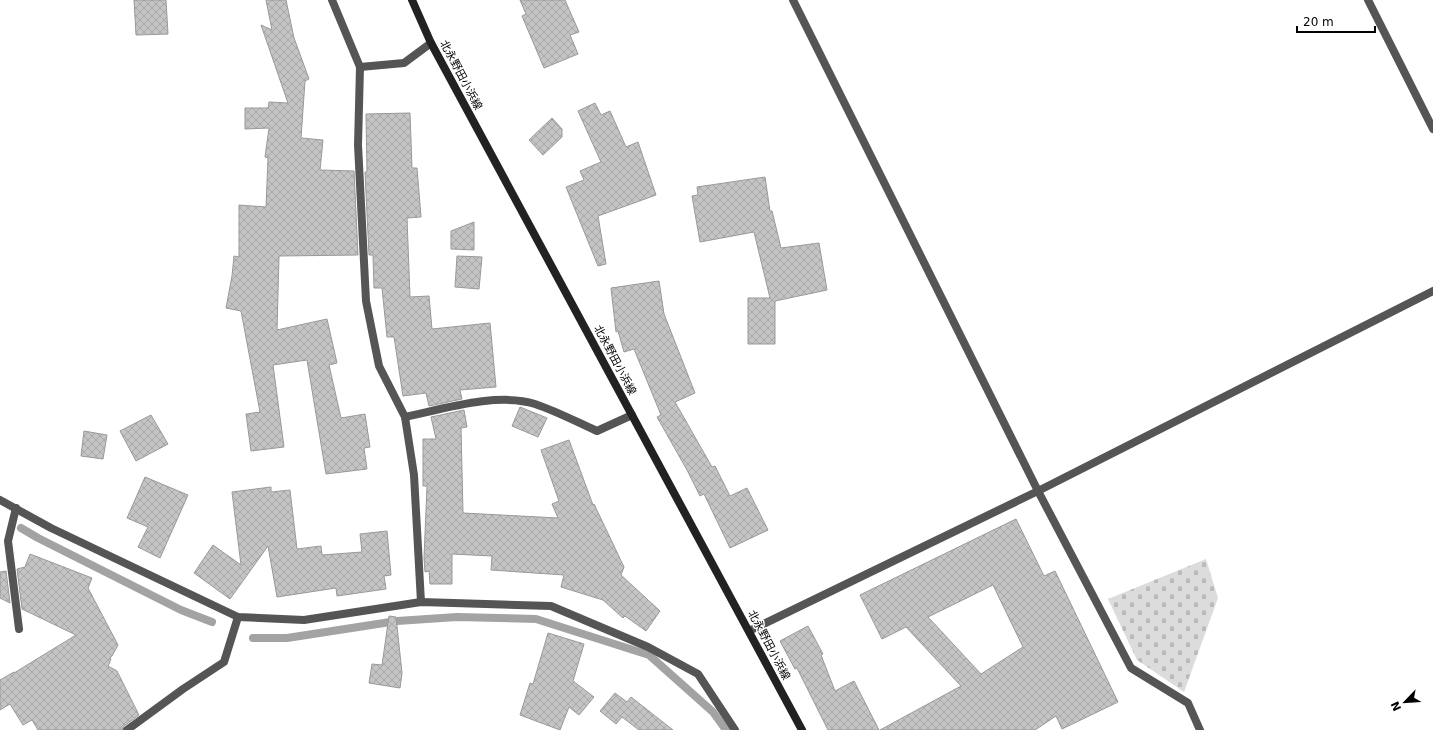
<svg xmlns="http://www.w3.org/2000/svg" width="1433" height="730" viewBox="0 0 1433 730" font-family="'DejaVu Sans','Noto Sans JP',sans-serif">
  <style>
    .cemetery { fill: url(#cemetery-stones) }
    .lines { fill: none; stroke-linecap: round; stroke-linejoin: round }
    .stream { stroke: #a3a3a3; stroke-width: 8 }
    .building { fill: url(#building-cross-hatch); stroke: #999; fill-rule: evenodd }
    .minor { stroke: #555; stroke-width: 8 }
    .secondary { stroke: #222; stroke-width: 8 }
    .labels { text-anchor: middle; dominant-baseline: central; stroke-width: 3; stroke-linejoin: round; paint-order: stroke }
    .street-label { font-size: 11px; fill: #000; stroke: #fff }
  </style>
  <defs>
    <pattern id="cemetery-stones" width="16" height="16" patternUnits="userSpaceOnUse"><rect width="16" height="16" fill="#dcdcdc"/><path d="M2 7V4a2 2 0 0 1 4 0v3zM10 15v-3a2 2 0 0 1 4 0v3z" fill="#bbb"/></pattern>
    <pattern id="building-cross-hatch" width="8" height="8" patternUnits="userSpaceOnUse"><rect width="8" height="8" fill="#c4c4c4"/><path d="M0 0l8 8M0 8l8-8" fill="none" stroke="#a7a7a7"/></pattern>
  </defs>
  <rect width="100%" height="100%" fill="#fff"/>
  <path class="cemetery" d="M 1206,559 L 1218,598 L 1184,692 L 1137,660 L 1108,599 Z"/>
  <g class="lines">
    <g class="stream">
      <path d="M 21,528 L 38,538 L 181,610 L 212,622"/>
      <path d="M 253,638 L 287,638 L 397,621 L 457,617 L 536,619 L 649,655 L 713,712 L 726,730"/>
    </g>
  </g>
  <g class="building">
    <path d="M 134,0 L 166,0 L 168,34 L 136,35 Z"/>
    <path d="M 266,0 L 286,0 L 294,38 L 309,79 L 305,81 L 301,138 L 323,140 L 320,170 L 354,171 L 358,255 L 279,256 L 277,330 L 327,319 L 337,363 L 329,365 L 341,418 L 365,414 L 370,447 L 364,448 L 367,469 L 326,474 L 307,360 L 273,365 L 284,447 L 251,451 L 246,414 L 260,412 L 241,311 L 226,308 L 232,276 L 234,256 L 239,257 L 239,205 L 266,207 L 268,158 L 265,157 L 269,128 L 245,129 L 245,108 L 268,108 L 269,102 L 288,103 L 261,25 L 272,30 Z"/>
    <path d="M 520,0 L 565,0 L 579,32 L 570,35 L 578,54 L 544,68 L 522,16 L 526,14 Z"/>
    <path d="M 595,103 L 601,115 L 610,111 L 626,147 L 638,142 L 656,195 L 598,216 L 606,264 L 598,266 L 566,187 L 584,180 L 580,171 L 601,162 L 578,111 Z"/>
    <path d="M 410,113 L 412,168 L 417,168 L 421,217 L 407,218 L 410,297 L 429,296 L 432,329 L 490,323 L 496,387 L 460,390 L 462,399 L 429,406 L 426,393 L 403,396 L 394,337 L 387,337 L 382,288 L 374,288 L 373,255 L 369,255 L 365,172 L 367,172 L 366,114 Z"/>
    <path d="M 552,118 L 562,129 L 562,137 L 543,155 L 529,140 Z"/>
    <path d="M 765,177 L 770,211 L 772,211 L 781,248 L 819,243 L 827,290 L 775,301 L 775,344 L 748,344 L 748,298 L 770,298 L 754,232 L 700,242 L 692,196 L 698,195 L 697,187 Z"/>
    <path d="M 474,222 L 474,250 L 451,249 L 451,231 Z"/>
    <path d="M 457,256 L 482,257 L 479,289 L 455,287 Z"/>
    <path d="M 659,281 L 664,314 L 695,393 L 675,402 L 712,467 L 715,466 L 730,496 L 747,488 L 768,530 L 730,548 L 704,494 L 700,496 L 687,470 L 657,417 L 661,415 L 634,349 L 624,352 L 618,331 L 616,332 L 611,288 Z"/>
    <path d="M 520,407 L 547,418 L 538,437 L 512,426 Z"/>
    <path d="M 464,410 L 467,427 L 461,428 L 463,513 L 558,518 L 552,504 L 559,501 L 541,450 L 569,440 L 593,505 L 594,504 L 624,567 L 621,575 L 660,611 L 646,631 L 625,616 L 623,618 L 603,600 L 561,587 L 564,575 L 491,570 L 492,556 L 452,554 L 452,584 L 430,584 L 429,571 L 425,572 L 424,558 L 427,486 L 423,486 L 423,439 L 436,439 L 431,417 Z"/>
    <path d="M 151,415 L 168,444 L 136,461 L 120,431 Z"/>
    <path d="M 84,431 L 107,435 L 103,459 L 81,456 Z"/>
    <path d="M 145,477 L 188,495 L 160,558 L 138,547 L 148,527 L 127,518 Z"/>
    <path d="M 271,487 L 271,492 L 290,490 L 297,549 L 321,546 L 322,555 L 362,552 L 360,534 L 387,531 L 391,575 L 384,576 L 386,589 L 337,596 L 336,588 L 277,597 L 268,546 L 230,599 L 194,573 L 213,545 L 241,565 L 232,492 Z"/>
    <path d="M 1016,519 L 1044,576 L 1055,571 L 1118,702 L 1062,729 L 1056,716 L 1035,730 L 880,730 L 961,686 L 906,627 L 882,639 L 860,595 ZM 993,585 L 1023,647 L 981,674 L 928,617 Z"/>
    <path d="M 30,554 L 92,578 L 88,588 L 118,645 L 112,656 L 110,658 L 111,659 L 108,666 L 117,671 L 139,715 L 124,726 L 122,730 L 38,730 L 32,720 L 23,725 L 10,704 L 0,710 L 0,680 L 14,672 L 14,673 L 76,635 L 22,609 L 17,569 L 25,567 Z"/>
    <path d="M 6,571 L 10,603 L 0,598 L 0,572 Z"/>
    <path d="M 389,616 L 396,617 L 402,673 L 400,688 L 369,683 L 372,664 L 382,665 Z"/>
    <path d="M 808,626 L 823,654 L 821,655 L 835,691 L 854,681 L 879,730 L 828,730 L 797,668 L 795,669 L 780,641 Z"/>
    <path d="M 548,633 L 584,644 L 573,681 L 594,697 L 579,715 L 569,707 L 560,730 L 520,715 L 530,683 L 533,684 Z"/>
    <path d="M 615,693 L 627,702 L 631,697 L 673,730 L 639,730 L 622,717 L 616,724 L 600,711 Z"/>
  </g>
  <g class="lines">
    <g class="minor">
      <path d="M 332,0 L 360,67 L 358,145 L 366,301 L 379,366 L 405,417 L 414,475 L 421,602"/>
      <path d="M 793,0 L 1038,491 L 1131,668 L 1188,703 L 1200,730"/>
      <path d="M 1368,0 L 1433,129"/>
      <path d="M 360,67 L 404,63 L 431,43"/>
      <path d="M 405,417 C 443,409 498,392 535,404 C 556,411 577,422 597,431 L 632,415"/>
      <path d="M 0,500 L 51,528 L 238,617 L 304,620 L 421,602 L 551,606 L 648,647 L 698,674 L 735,730"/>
      <path d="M 16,508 L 8,541 L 19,629"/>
      <path d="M 749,631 L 1038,491 L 1433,291"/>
      <path d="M 127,730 L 183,689 L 224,662 L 238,617"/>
    </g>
    <path class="secondary" d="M 412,0 L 431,43 L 802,730"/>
  </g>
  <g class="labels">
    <g class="street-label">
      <text transform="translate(461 75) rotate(62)">北永野田小浜線</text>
      <text transform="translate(615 360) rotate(62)">北永野田小浜線</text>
      <text transform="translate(769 645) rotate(62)">北永野田小浜線</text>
    </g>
  </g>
  <g transform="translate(1405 702) rotate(245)" stroke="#ffffff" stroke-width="3" paint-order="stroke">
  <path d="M0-3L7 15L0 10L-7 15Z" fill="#000000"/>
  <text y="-6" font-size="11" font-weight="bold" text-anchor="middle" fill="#000000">N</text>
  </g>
  <path d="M1297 26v6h78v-6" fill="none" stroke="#000000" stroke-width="2"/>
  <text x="1303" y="26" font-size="12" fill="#000000" stroke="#ffffff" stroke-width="3" paint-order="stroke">20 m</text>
</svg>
